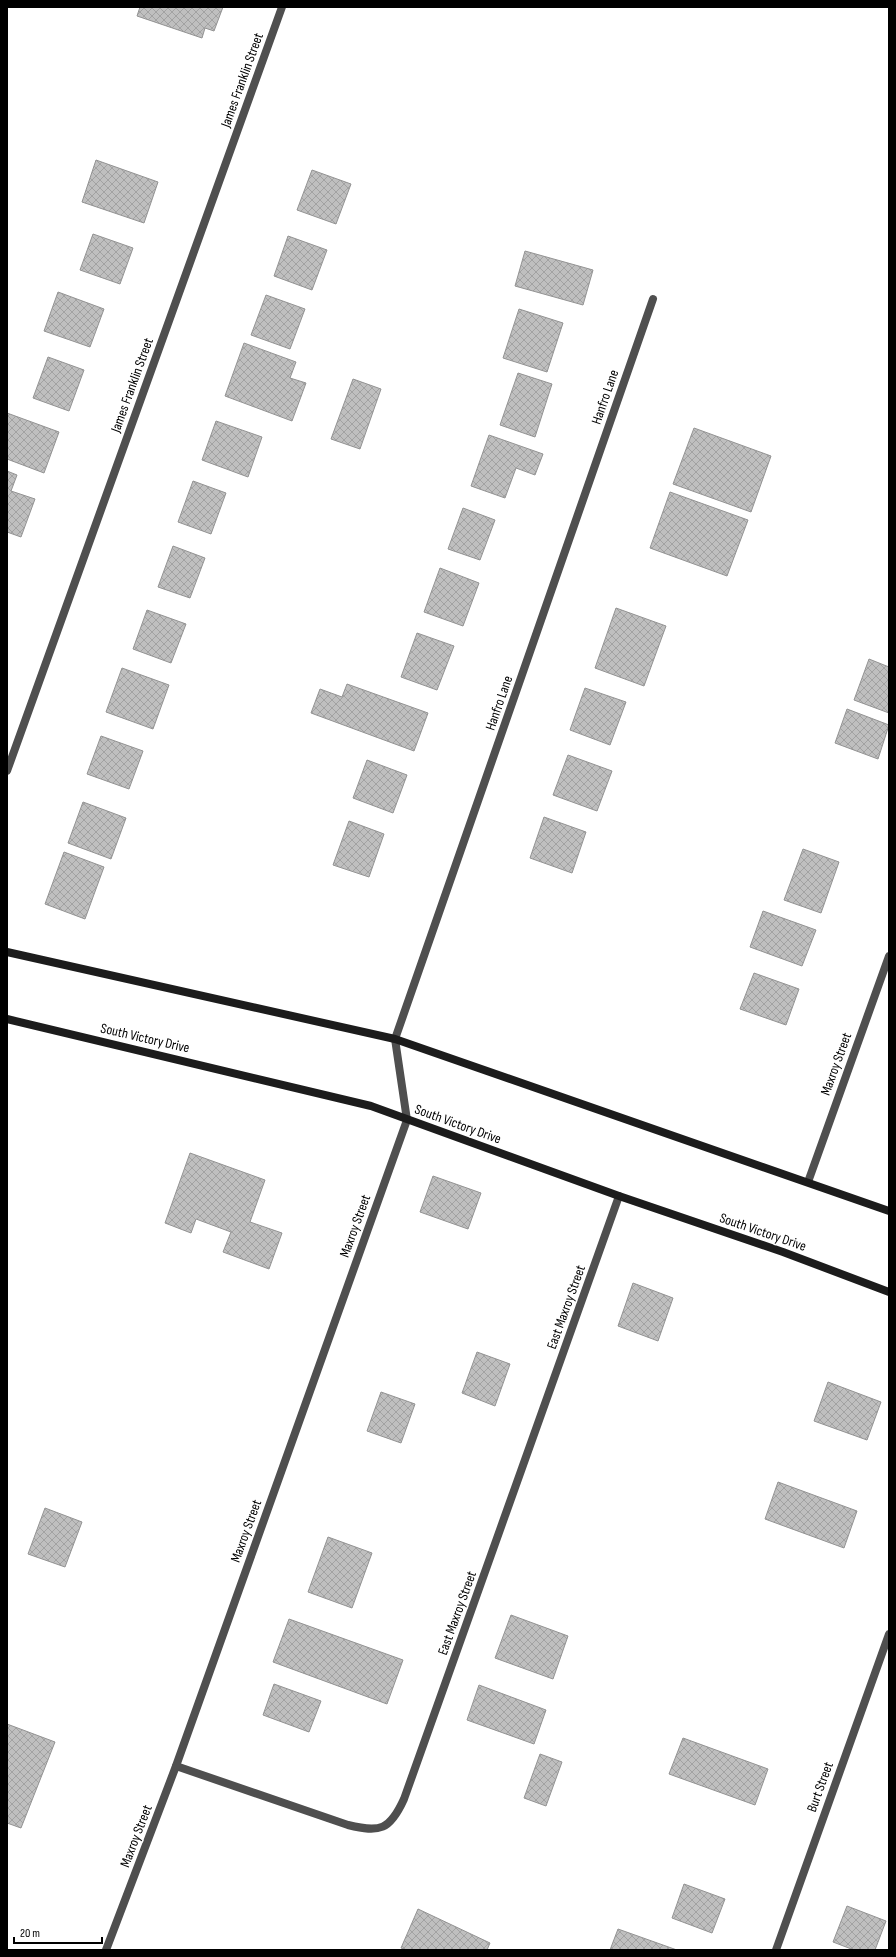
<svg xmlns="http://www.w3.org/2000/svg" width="896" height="1957" viewBox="0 0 896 1957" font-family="'Sofia Sans Condensed',sans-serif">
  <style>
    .building { fill: url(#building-cross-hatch); stroke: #939393 }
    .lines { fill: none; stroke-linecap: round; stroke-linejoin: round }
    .street { stroke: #4f4f4f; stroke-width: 8 }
    .secondary { stroke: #1c1c1c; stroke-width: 8 }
    .labels { text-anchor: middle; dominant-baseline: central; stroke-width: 3; stroke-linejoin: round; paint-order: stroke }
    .street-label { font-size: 14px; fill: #000; stroke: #fff }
  </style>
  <defs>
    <pattern id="building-cross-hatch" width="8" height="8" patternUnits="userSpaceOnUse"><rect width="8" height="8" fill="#bfbfbf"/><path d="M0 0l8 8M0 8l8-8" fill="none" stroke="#a2a2a2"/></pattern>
  </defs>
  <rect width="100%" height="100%" fill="#fff"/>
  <g class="building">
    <path d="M 140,7 L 223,7 L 214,31 L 205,28 L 202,38 L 137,16 Z"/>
    <path d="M 96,160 L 158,182 L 144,223 L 82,202 Z"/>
    <path d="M 312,170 L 351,184 L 336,224 L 297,210 Z"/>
    <path d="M 93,234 L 133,248 L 120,284 L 80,270 Z"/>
    <path d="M 288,236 L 327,250 L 312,290 L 274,276 Z"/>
    <path d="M 525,251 L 593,270 L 583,305 L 515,286 Z"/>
    <path d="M 58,292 L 104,309 L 90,347 L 44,331 Z"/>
    <path d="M 266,295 L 305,309 L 290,349 L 251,335 Z"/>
    <path d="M 519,309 L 563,323 L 547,372 L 503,358 Z"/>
    <path d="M 244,343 L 296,362 L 290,378 L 306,383 L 292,421 L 225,396 Z"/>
    <path d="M 48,357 L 84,370 L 69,411 L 33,398 Z"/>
    <path d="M 518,373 L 552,384 L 535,437 L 500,425 Z"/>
    <path d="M 353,379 L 381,389 L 360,449 L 331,439 Z"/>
    <path d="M 7,413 L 59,432 L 44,473 L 7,459 Z"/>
    <path d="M 216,421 L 262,437 L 248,477 L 202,460 Z"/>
    <path d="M 694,428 L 771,456 L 751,512 L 673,484 Z"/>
    <path d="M 489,435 L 543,454 L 535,475 L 516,468 L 505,498 L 471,486 Z"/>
    <path d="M 7,471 L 17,475 L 11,491 L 35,499 L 21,537 L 7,532 Z"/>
    <path d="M 193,481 L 226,493 L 211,534 L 178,522 Z"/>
    <path d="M 670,492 L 748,520 L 727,576 L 650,548 Z"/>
    <path d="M 463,508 L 495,520 L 480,560 L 448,549 Z"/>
    <path d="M 173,546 L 205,558 L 190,598 L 158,587 Z"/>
    <path d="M 440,568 L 479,583 L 463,626 L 424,612 Z"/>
    <path d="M 616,608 L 666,626 L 644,686 L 595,668 Z"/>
    <path d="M 147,610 L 186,624 L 171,663 L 133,649 Z"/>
    <path d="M 417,633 L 454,646 L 437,690 L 401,677 Z"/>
    <path d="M 869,659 L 889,667 L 889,713 L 854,700 Z"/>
    <path d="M 122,668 L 169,685 L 153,729 L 106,712 Z"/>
    <path d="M 347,684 L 428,713 L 414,751 L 311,713 L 320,689 L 342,697 Z"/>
    <path d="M 585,688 L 626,702 L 610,745 L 570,730 Z"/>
    <path d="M 847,709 L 889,725 L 878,759 L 835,743 Z"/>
    <path d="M 101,736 L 143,751 L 129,789 L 87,774 Z"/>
    <path d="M 568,755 L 612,771 L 597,811 L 553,795 Z"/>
    <path d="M 367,760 L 407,775 L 393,813 L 353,798 Z"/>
    <path d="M 83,802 L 126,818 L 111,859 L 68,843 Z"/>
    <path d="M 544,817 L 586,832 L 572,873 L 530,858 Z"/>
    <path d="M 349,821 L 384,834 L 369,877 L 333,865 Z"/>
    <path d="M 803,849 L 839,862 L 821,913 L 784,900 Z"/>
    <path d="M 64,852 L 104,867 L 85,919 L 45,904 Z"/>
    <path d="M 763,911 L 816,930 L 802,966 L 750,947 Z"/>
    <path d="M 754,973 L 799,989 L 786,1025 L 740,1009 Z"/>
    <path d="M 190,1153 L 265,1180 L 250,1222 L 282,1233 L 269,1269 L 223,1252 L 231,1232 L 196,1219 L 191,1233 L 165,1223 Z"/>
    <path d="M 433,1176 L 481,1193 L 468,1229 L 420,1212 Z"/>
    <path d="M 633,1283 L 673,1298 L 658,1341 L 618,1326 Z"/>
    <path d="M 477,1352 L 510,1364 L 495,1406 L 462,1393 Z"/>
    <path d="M 828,1382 L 881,1402 L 867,1440 L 814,1421 Z"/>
    <path d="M 381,1392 L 415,1404 L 401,1443 L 367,1431 Z"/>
    <path d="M 778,1482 L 857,1511 L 844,1548 L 765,1519 Z"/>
    <path d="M 45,1508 L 82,1522 L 65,1567 L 28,1554 Z"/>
    <path d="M 328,1537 L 372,1553 L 352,1608 L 308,1592 Z"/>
    <path d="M 511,1615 L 568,1636 L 553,1679 L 495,1658 Z"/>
    <path d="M 289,1619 L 403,1660 L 387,1704 L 273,1662 Z"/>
    <path d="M 274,1684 L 321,1701 L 309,1732 L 263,1715 Z"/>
    <path d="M 479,1685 L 546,1710 L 534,1744 L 467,1720 Z"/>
    <path d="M 7,1724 L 55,1742 L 21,1828 L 7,1823 Z"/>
    <path d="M 683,1738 L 768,1769 L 755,1805 L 669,1774 Z"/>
    <path d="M 540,1754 L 562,1762 L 546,1806 L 524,1798 Z"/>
    <path d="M 684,1884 L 725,1899 L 712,1933 L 672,1918 Z"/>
    <path d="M 847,1906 L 886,1921 L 875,1950 L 854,1950 L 833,1942 Z"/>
    <path d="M 418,1909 L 490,1943 L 487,1950 L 406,1950 L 401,1948 Z"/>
    <path d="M 618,1929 L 677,1950 L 610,1950 Z"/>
  </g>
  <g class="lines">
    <g class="street">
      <path d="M 7,771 L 282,7"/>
      <path d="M 808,1182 L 889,956"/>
      <path d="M 176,1766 L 348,1825 C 380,1833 390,1830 404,1799 L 619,1196"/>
      <path d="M 106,1950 L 176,1766 L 407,1120 L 395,1039 L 653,299"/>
      <path d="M 776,1950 L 889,1634"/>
    </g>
    <g class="secondary">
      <path d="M 7,952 L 395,1039 L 889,1211"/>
      <path d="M 7,1019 L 371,1106 L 619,1196 L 783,1252 L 889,1292"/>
    </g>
  </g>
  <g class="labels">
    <g class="street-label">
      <text transform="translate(242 80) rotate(-70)">James Franklin Street</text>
      <text transform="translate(132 385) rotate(-70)">James Franklin Street</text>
      <text transform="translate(605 397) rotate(-71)">Hanfro Lane</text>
      <text transform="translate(499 703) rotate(-71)">Hanfro Lane</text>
      <text transform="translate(145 1038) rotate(13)">South Victory Drive</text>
      <text transform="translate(836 1064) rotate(-70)">Maxroy Street</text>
      <text transform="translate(458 1124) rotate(20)">South Victory Drive</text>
      <text transform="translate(355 1226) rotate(-70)">Maxroy Street</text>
      <text transform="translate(763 1232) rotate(19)">South Victory Drive</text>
      <text transform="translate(566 1307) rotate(-70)">East Maxroy Street</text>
      <text transform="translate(246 1531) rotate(-70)">Maxroy Street</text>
      <text transform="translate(457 1613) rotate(-70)">East Maxroy Street</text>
      <text transform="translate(820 1787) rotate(-70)">Burt Street</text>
      <text transform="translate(136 1836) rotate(-69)">Maxroy Street</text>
    </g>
  </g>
  <rect width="896" height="1957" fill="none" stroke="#000000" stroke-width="16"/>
  <path d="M14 1937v6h88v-6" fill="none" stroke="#000000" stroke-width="2"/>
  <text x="20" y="1937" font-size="12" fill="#000000" stroke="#ffffff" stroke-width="3" paint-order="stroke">20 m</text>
</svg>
